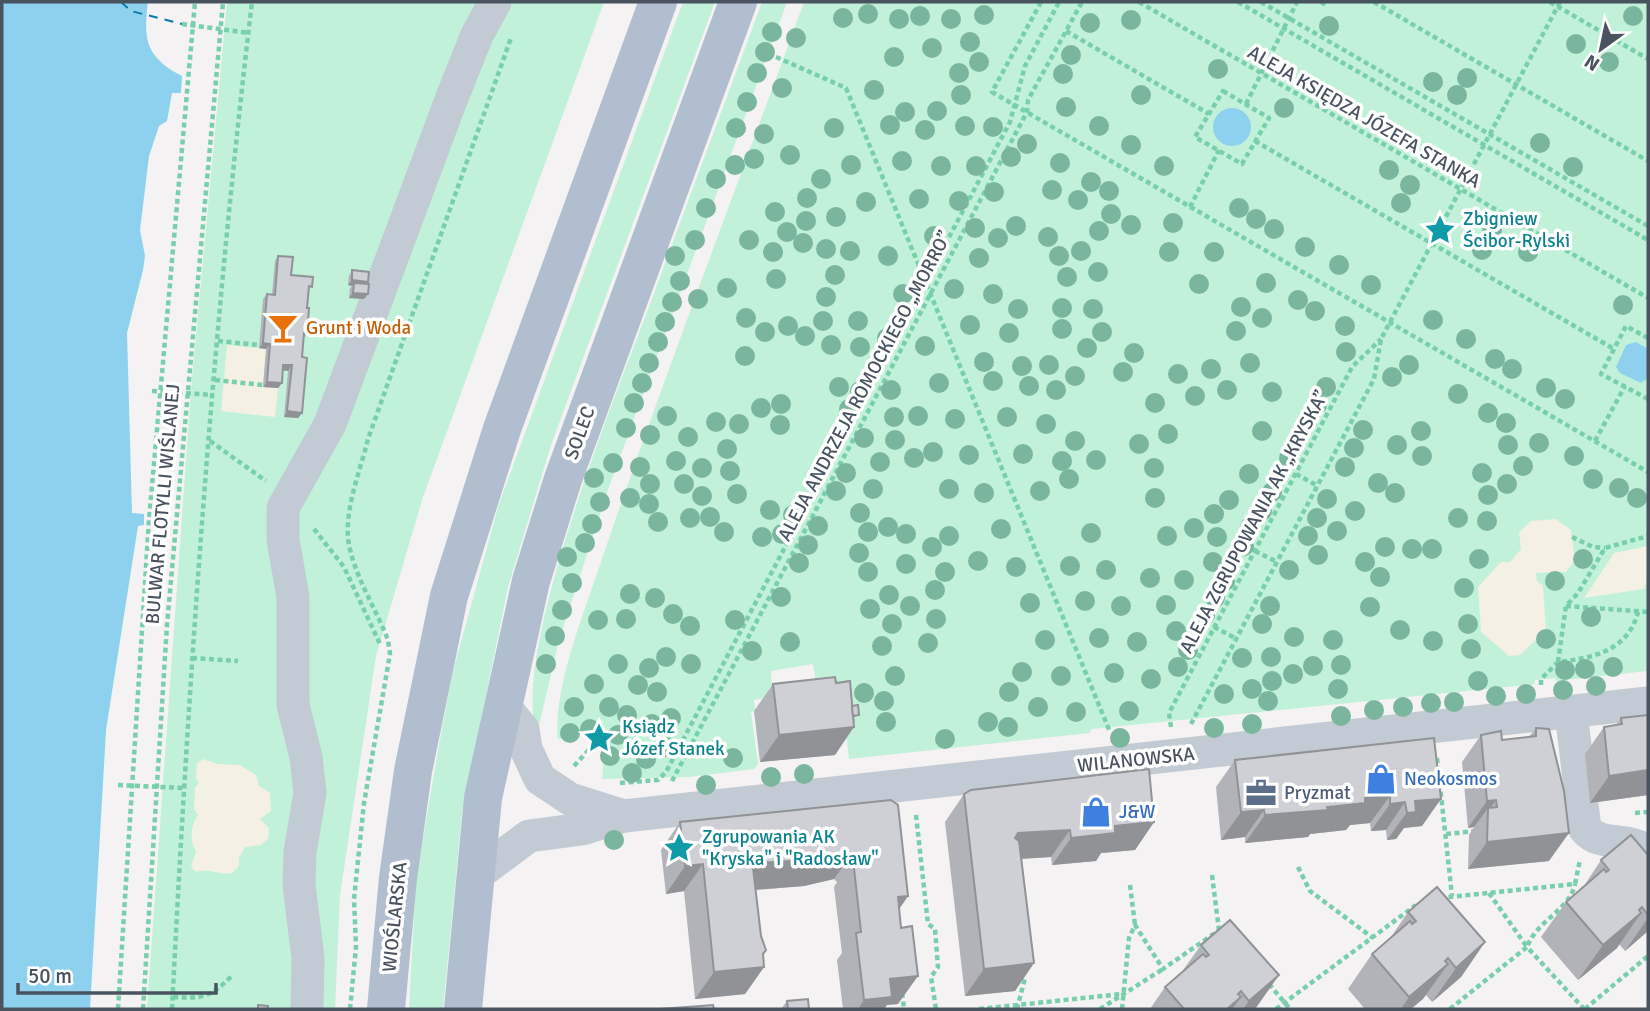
<svg xmlns="http://www.w3.org/2000/svg" width="1650" height="1011" viewBox="0 0 1650 1011" font-family="Signika,sans-serif">
  <style>
    .green { fill: #c1f1d8 }
    .sand { fill: #f4f0e3 }
    .water { fill: #8ed1ee }
    .lines { fill: none; stroke-linecap: round; stroke-linejoin: round }
    .ferry { stroke: #0b7aa9; stroke-width: 2; stroke-dasharray: 9 7; stroke-linecap: butt }
    .path { stroke: #78cfac; stroke-width: 4.5; stroke-dasharray: 5 3.5; stroke-linecap: butt }
    .minor { stroke: #c2cad3; stroke-width: 33 }
    .major { stroke: #b1bed0; stroke-width: 38 }
    .tree { fill: #7ab69d }
    .wall { fill: #b1b3b8 }
    .shaded-wall { fill: #909296 }
    .building { fill: #ced0d6; stroke: #909296; stroke-width: 2 }
    .labels { text-anchor: middle; dominant-baseline: central; stroke-width: 7; stroke-linejoin: round; paint-order: stroke }
    .street-label { font-size: 19px; fill: #495360; stroke: #fff }
    .culture-label { font-size: 19px; fill: #0d838f; stroke: #fff; text-anchor: start }
    .food-label { font-size: 19px; fill: #c56008; stroke: #fff; text-anchor: start }
    .shop-label { font-size: 19px; fill: #366cbe; stroke: #fff; text-anchor: start }
    .service-label { font-size: 19px; fill: #4e5e75; stroke: #fff; text-anchor: start }
  </style>
  <rect width="100%" height="100%" fill="#f4f2f2"/>
  <g class="green">
    <path d="M 227,2 L 604,2 L 423,497 L 376,656 L 340,895 L 335,1009 L 147,1009 L 191,390 Z"/>
    <path d="M 683,2 L 715,2 L 551,445 L 508,587 L 462,813 L 443,1009 L 409,1009 L 416,880 L 439,745 L 453,671 L 499,504 Z"/>
    <path d="M 762,2 L 787,2 L 610,484 L 559,640 L 537,734 C 509,653 621,383 653,296 C 689,198 726,100 762,2 Z"/>
    <path d="M 804,2 L 1648,2 L 1648,671 L 1555,681 L 1555,678 L 1535,680 L 1535,684 L 1092,729 L 1089,733 L 849,759 L 845,722 L 818,697 L 813,664 L 771,671 L 772,691 L 769,697 L 754,700 L 755,711 L 751,712 L 758,764 L 754,769 L 689,777 L 602,779 L 606,733 L 604,730 L 558,739 C 552,688 589,600 605,550 C 668,366 738,184 804,2 Z"/>
  </g>
  <g class="sand">
    <path d="M 227,345 L 266,349 L 263,386 L 278,388 L 275,417 L 221,411 Z"/>
    <path d="M 1556,519 L 1571,530 L 1575,561 L 1566,572 L 1536,573 L 1537,581 L 1543,586 L 1546,630 L 1520,655 L 1509,656 L 1481,632 L 1478,587 L 1501,562 L 1510,562 L 1521,549 L 1519,532 L 1531,521 Z"/>
    <path d="M 1648,546 L 1648,578 L 1644,589 L 1584,598 L 1614,553 Z"/>
    <path d="M 204,759 L 217,764 L 240,765 L 256,775 L 259,786 L 270,793 L 271,811 L 260,819 L 269,828 L 268,839 L 261,845 L 245,847 L 239,858 L 239,866 L 232,873 C 220,876 212,868 196,872 L 191,867 L 196,851 C 189,842 191,824 198,815 L 194,809 L 195,788 L 199,783 L 196,778 L 197,763 Z"/>
  </g>
  <g class="water">
    <path d="M 2,2 L 148,2 C 143,40 146,57 182,76 L 181,93 L 172,93 L 167,121 L 159,126 L 149,156 L 140,230 L 145,256 L 143,270 L 127,333 L 132,513 L 144,514 L 144,525 L 138,526 L 106,730 L 90,1009 L 2,1009 Z"/>
    <circle cx="1232" cy="127" r="19"/>
    <path d="M 1636,342 L 1648,349 L 1648,378 L 1641,383 L 1620,373 L 1616,367 L 1626,345 Z"/>
  </g>
  <g class="lines">
    <path class="ferry" d="M 121,2 L 131,11 L 182,24"/>
    <g class="path">
      <path d="M 1041,2 L 992,92 L 1648,472"/>
      <path d="M 1139,2 L 1648,298"/>
      <path d="M 1238,2 L 1648,240"/>
      <path d="M 1261,2 L 1648,226"/>
      <path d="M 1321,2 L 1326,5 L 1327,2"/>
      <path d="M 1374,2 L 1648,161"/>
      <path d="M 1550,2 L 1648,59"/>
      <path d="M 182,24 L 249,33"/>
      <path d="M 1066,31 L 1209,114"/>
      <path d="M 776,57 L 846,88 L 1110,732"/>
      <path d="M 1223,91 L 1269,118 L 1242,164 L 1195,137 Z"/>
      <path d="M 1246,104 L 1297,2"/>
      <path d="M 1255,141 L 1614,349"/>
      <path d="M 1190,207 L 1219,150"/>
      <path d="M 1648,338 L 1626,326 L 1601,374 L 1648,399"/>
      <path d="M 218,341 L 259,345"/>
      <path d="M 215,380 L 263,385"/>
      <path d="M 152,391 L 213,395"/>
      <path d="M 210,441 L 266,481"/>
      <path d="M 1595,441 L 1625,386"/>
      <path d="M 1296,474 L 1318,486"/>
      <path d="M 314,529 L 344,567 L 380,644"/>
      <path d="M 1572,537 L 1593,547 L 1605,548"/>
      <path d="M 1255,551 L 1277,562"/>
      <path d="M 1566,606 L 1648,612"/>
      <path d="M 1214,627 L 1237,639"/>
      <path d="M 192,658 L 238,661"/>
      <path d="M 1558,662 L 1566,606 L 1578,593 L 1605,548 L 1648,536"/>
      <path d="M 1541,685 L 1541,679 L 1558,662 C 1593,658 1628,651 1638,612"/>
      <path d="M 1191,724 L 1374,379 L 1381,339 L 1560,2"/>
      <path d="M 1171,727 L 1169,713 L 1352,367 L 1381,339"/>
      <path d="M 1437,758 L 1452,896"/>
      <path d="M 574,766 L 598,740"/>
      <path d="M 672,781 L 1027,112 L 1028,100 L 1082,2"/>
      <path d="M 620,783 L 658,780 L 666,772 L 1010,122 L 1025,66 L 1059,2"/>
      <path d="M 118,785 L 184,788"/>
      <path d="M 1635,813 L 1648,812"/>
      <path d="M 916,815 L 928,924 L 935,929 L 938,967 L 931,977 L 936,1009"/>
      <path d="M 1446,834 L 1476,831"/>
      <path d="M 1298,867 L 1310,891 L 1373,938"/>
      <path d="M 1212,875 L 1219,930"/>
      <path d="M 1130,885 L 1135,925"/>
      <path d="M 1489,893 L 1527,947 C 1537,920 1569,911 1575,884"/>
      <path d="M 1440,898 L 1575,884 L 1580,860"/>
      <path d="M 1269,984 L 1290,1009"/>
      <path d="M 902,993 L 904,1009"/>
      <path d="M 173,997 C 204,999 210,997 232,976"/>
      <path d="M 118,1009 L 149,520 L 195,2"/>
      <path d="M 143,1009 L 167,625 L 223,2"/>
      <path d="M 172,1009 C 189,673 212,336 252,2"/>
      <path d="M 350,1009 L 356,947 L 354,899 L 364,803 L 390,654 L 388,640 C 376,609 356,579 349,545 C 343,512 360,472 368,439 L 511,38"/>
      <path d="M 979,1009 L 1122,994"/>
      <path d="M 1017,1009 L 1025,978"/>
      <path d="M 1100,1009 L 1163,969"/>
      <path d="M 1122,1009 L 1129,938 L 1135,925 L 1163,969 L 1218,931"/>
      <path d="M 1276,1009 L 1416,905"/>
      <path d="M 1450,1009 L 1527,947 L 1584,1009"/>
      <path d="M 1585,1009 L 1648,956"/>
    </g>
    <g class="minor">
      <path d="M 503,705 L 523,729 L 526,749 L 540,779 L 570,799 L 624,816"/>
      <path d="M 1571,712 L 1585,829 C 1601,848 1629,836 1648,852"/>
      <path d="M 474,877 L 529,836 L 582,829 L 624,816 L 1648,703"/>
      <path d="M 307,1009 L 308,958 L 299,885 L 300,852 L 310,793 L 306,757 L 293,705 L 293,597 L 283,540 L 283,508 L 330,424 L 451,100 L 477,35 L 495,2"/>
    </g>
    <g class="major">
      <path d="M 386,1009 L 398,878 L 413,771 L 449,596 L 502,429 L 658,2"/>
      <path d="M 463,1009 L 483,798 L 531,581 L 563,479 L 738,2"/>
    </g>
  </g>
  <g class="tree">
    <circle cx="868" cy="14" r="10"/>
    <circle cx="984" cy="15" r="10"/>
    <circle cx="920" cy="16" r="10"/>
    <circle cx="1633" cy="16" r="10"/>
    <circle cx="843" cy="18" r="10"/>
    <circle cx="899" cy="19" r="10"/>
    <circle cx="951" cy="19" r="10"/>
    <circle cx="1131" cy="20" r="10"/>
    <circle cx="1090" cy="23" r="10"/>
    <circle cx="1329" cy="26" r="10"/>
    <circle cx="772" cy="32" r="10"/>
    <circle cx="796" cy="38" r="10"/>
    <circle cx="970" cy="42" r="10"/>
    <circle cx="1576" cy="44" r="10"/>
    <circle cx="932" cy="48" r="10"/>
    <circle cx="765" cy="52" r="10"/>
    <circle cx="1071" cy="55" r="10"/>
    <circle cx="894" cy="57" r="10"/>
    <circle cx="979" cy="62" r="10"/>
    <circle cx="1609" cy="62" r="10"/>
    <circle cx="1218" cy="69" r="10"/>
    <circle cx="757" cy="73" r="10"/>
    <circle cx="959" cy="73" r="10"/>
    <circle cx="1063" cy="74" r="10"/>
    <circle cx="1467" cy="78" r="10"/>
    <circle cx="1433" cy="82" r="10"/>
    <circle cx="782" cy="88" r="10"/>
    <circle cx="874" cy="90" r="10"/>
    <circle cx="961" cy="95" r="10"/>
    <circle cx="1141" cy="95" r="10"/>
    <circle cx="1457" cy="95" r="10"/>
    <circle cx="747" cy="102" r="10"/>
    <circle cx="1066" cy="107" r="10"/>
    <circle cx="1284" cy="108" r="10"/>
    <circle cx="937" cy="111" r="10"/>
    <circle cx="905" cy="112" r="10"/>
    <circle cx="890" cy="125" r="10"/>
    <circle cx="965" cy="126" r="10"/>
    <circle cx="1099" cy="126" r="10"/>
    <circle cx="993" cy="127" r="10"/>
    <circle cx="736" cy="128" r="10"/>
    <circle cx="834" cy="128" r="10"/>
    <circle cx="925" cy="130" r="10"/>
    <circle cx="764" cy="134" r="10"/>
    <circle cx="1540" cy="143" r="10"/>
    <circle cx="1027" cy="144" r="10"/>
    <circle cx="1131" cy="145" r="10"/>
    <circle cx="790" cy="155" r="10"/>
    <circle cx="1011" cy="157" r="10"/>
    <circle cx="754" cy="159" r="10"/>
    <circle cx="902" cy="161" r="10"/>
    <circle cx="1060" cy="163" r="10"/>
    <circle cx="735" cy="165" r="10"/>
    <circle cx="851" cy="165" r="10"/>
    <circle cx="941" cy="166" r="10"/>
    <circle cx="976" cy="166" r="10"/>
    <circle cx="1164" cy="166" r="10"/>
    <circle cx="1573" cy="167" r="10"/>
    <circle cx="1389" cy="170" r="10"/>
    <circle cx="716" cy="179" r="10"/>
    <circle cx="821" cy="179" r="10"/>
    <circle cx="1091" cy="182" r="10"/>
    <circle cx="1410" cy="185" r="10"/>
    <circle cx="1052" cy="190" r="10"/>
    <circle cx="1109" cy="191" r="10"/>
    <circle cx="994" cy="192" r="10"/>
    <circle cx="807" cy="198" r="10"/>
    <circle cx="919" cy="199" r="10"/>
    <circle cx="1078" cy="200" r="10"/>
    <circle cx="959" cy="201" r="10"/>
    <circle cx="866" cy="202" r="10"/>
    <circle cx="1401" cy="203" r="10"/>
    <circle cx="706" cy="208" r="10"/>
    <circle cx="1239" cy="208" r="10"/>
    <circle cx="775" cy="212" r="10"/>
    <circle cx="1111" cy="214" r="10"/>
    <circle cx="836" cy="217" r="10"/>
    <circle cx="1256" cy="219" r="10"/>
    <circle cx="806" cy="221" r="10"/>
    <circle cx="1173" cy="223" r="10"/>
    <circle cx="1131" cy="225" r="10"/>
    <circle cx="1016" cy="226" r="10"/>
    <circle cx="975" cy="228" r="10"/>
    <circle cx="1274" cy="229" r="10"/>
    <circle cx="1099" cy="231" r="10"/>
    <circle cx="1492" cy="231" r="10"/>
    <circle cx="787" cy="232" r="10"/>
    <circle cx="934" cy="236" r="10"/>
    <circle cx="1048" cy="237" r="10"/>
    <circle cx="998" cy="238" r="10"/>
    <circle cx="695" cy="240" r="10"/>
    <circle cx="749" cy="240" r="10"/>
    <circle cx="803" cy="243" r="10"/>
    <circle cx="1305" cy="247" r="10"/>
    <circle cx="826" cy="249" r="10"/>
    <circle cx="1482" cy="250" r="10"/>
    <circle cx="850" cy="251" r="10"/>
    <circle cx="1081" cy="251" r="10"/>
    <circle cx="773" cy="252" r="10"/>
    <circle cx="1169" cy="252" r="10"/>
    <circle cx="1214" cy="252" r="10"/>
    <circle cx="1528" cy="252" r="10"/>
    <circle cx="675" cy="256" r="10"/>
    <circle cx="888" cy="256" r="10"/>
    <circle cx="1059" cy="256" r="10"/>
    <circle cx="979" cy="258" r="10"/>
    <circle cx="1339" cy="265" r="10"/>
    <circle cx="1098" cy="272" r="10"/>
    <circle cx="835" cy="275" r="10"/>
    <circle cx="1067" cy="277" r="10"/>
    <circle cx="776" cy="279" r="10"/>
    <circle cx="680" cy="281" r="10"/>
    <circle cx="1266" cy="283" r="10"/>
    <circle cx="1199" cy="284" r="10"/>
    <circle cx="1371" cy="285" r="10"/>
    <circle cx="727" cy="288" r="10"/>
    <circle cx="954" cy="289" r="10"/>
    <circle cx="903" cy="294" r="10"/>
    <circle cx="993" cy="294" r="10"/>
    <circle cx="826" cy="297" r="10"/>
    <circle cx="698" cy="299" r="10"/>
    <circle cx="1298" cy="300" r="10"/>
    <circle cx="672" cy="302" r="10"/>
    <circle cx="1623" cy="305" r="10"/>
    <circle cx="1241" cy="307" r="10"/>
    <circle cx="1062" cy="308" r="10"/>
    <circle cx="1018" cy="309" r="10"/>
    <circle cx="1093" cy="309" r="10"/>
    <circle cx="1315" cy="311" r="10"/>
    <circle cx="746" cy="318" r="10"/>
    <circle cx="1262" cy="318" r="10"/>
    <circle cx="1433" cy="320" r="10"/>
    <circle cx="823" cy="321" r="10"/>
    <circle cx="858" cy="321" r="10"/>
    <circle cx="665" cy="322" r="10"/>
    <circle cx="970" cy="325" r="10"/>
    <circle cx="788" cy="326" r="10"/>
    <circle cx="1345" cy="326" r="10"/>
    <circle cx="1062" cy="329" r="10"/>
    <circle cx="1236" cy="331" r="10"/>
    <circle cx="765" cy="332" r="10"/>
    <circle cx="1102" cy="332" r="10"/>
    <circle cx="1009" cy="333" r="10"/>
    <circle cx="805" cy="336" r="10"/>
    <circle cx="887" cy="338" r="10"/>
    <circle cx="1466" cy="339" r="10"/>
    <circle cx="658" cy="342" r="10"/>
    <circle cx="831" cy="345" r="10"/>
    <circle cx="925" cy="346" r="10"/>
    <circle cx="860" cy="347" r="10"/>
    <circle cx="1087" cy="348" r="10"/>
    <circle cx="1346" cy="352" r="10"/>
    <circle cx="1134" cy="353" r="10"/>
    <circle cx="745" cy="356" r="10"/>
    <circle cx="1495" cy="359" r="10"/>
    <circle cx="984" cy="362" r="10"/>
    <circle cx="649" cy="363" r="10"/>
    <circle cx="1250" cy="363" r="10"/>
    <circle cx="1049" cy="365" r="10"/>
    <circle cx="1409" cy="365" r="10"/>
    <circle cx="1022" cy="366" r="10"/>
    <circle cx="1211" cy="369" r="10"/>
    <circle cx="1512" cy="369" r="10"/>
    <circle cx="1123" cy="372" r="10"/>
    <circle cx="1178" cy="374" r="10"/>
    <circle cx="1075" cy="376" r="10"/>
    <circle cx="1392" cy="377" r="10"/>
    <circle cx="993" cy="381" r="10"/>
    <circle cx="642" cy="383" r="10"/>
    <circle cx="939" cy="383" r="10"/>
    <circle cx="1029" cy="386" r="10"/>
    <circle cx="839" cy="387" r="10"/>
    <circle cx="1326" cy="387" r="10"/>
    <circle cx="1546" cy="388" r="10"/>
    <circle cx="891" cy="390" r="10"/>
    <circle cx="1056" cy="390" r="10"/>
    <circle cx="1227" cy="390" r="10"/>
    <circle cx="860" cy="391" r="10"/>
    <circle cx="1272" cy="392" r="10"/>
    <circle cx="1458" cy="394" r="10"/>
    <circle cx="1195" cy="396" r="10"/>
    <circle cx="1565" cy="399" r="10"/>
    <circle cx="634" cy="403" r="10"/>
    <circle cx="1155" cy="403" r="10"/>
    <circle cx="781" cy="404" r="10"/>
    <circle cx="1317" cy="405" r="10"/>
    <circle cx="761" cy="408" r="10"/>
    <circle cx="849" cy="409" r="10"/>
    <circle cx="1488" cy="413" r="10"/>
    <circle cx="667" cy="416" r="10"/>
    <circle cx="918" cy="416" r="10"/>
    <circle cx="894" cy="417" r="10"/>
    <circle cx="1007" cy="417" r="10"/>
    <circle cx="955" cy="419" r="10"/>
    <circle cx="716" cy="422" r="10"/>
    <circle cx="1307" cy="422" r="10"/>
    <circle cx="1506" cy="423" r="10"/>
    <circle cx="739" cy="424" r="10"/>
    <circle cx="1046" cy="424" r="10"/>
    <circle cx="780" cy="425" r="10"/>
    <circle cx="626" cy="428" r="10"/>
    <circle cx="1363" cy="430" r="10"/>
    <circle cx="1262" cy="431" r="10"/>
    <circle cx="1421" cy="431" r="10"/>
    <circle cx="1168" cy="434" r="10"/>
    <circle cx="650" cy="435" r="10"/>
    <circle cx="688" cy="437" r="10"/>
    <circle cx="864" cy="438" r="10"/>
    <circle cx="895" cy="440" r="10"/>
    <circle cx="1075" cy="441" r="10"/>
    <circle cx="1539" cy="443" r="10"/>
    <circle cx="1139" cy="444" r="10"/>
    <circle cx="1397" cy="445" r="10"/>
    <circle cx="1508" cy="445" r="10"/>
    <circle cx="1354" cy="448" r="10"/>
    <circle cx="727" cy="449" r="10"/>
    <circle cx="933" cy="452" r="10"/>
    <circle cx="1023" cy="454" r="10"/>
    <circle cx="969" cy="455" r="10"/>
    <circle cx="1422" cy="456" r="10"/>
    <circle cx="1574" cy="456" r="10"/>
    <circle cx="914" cy="458" r="10"/>
    <circle cx="1289" cy="458" r="10"/>
    <circle cx="1096" cy="460" r="10"/>
    <circle cx="676" cy="461" r="10"/>
    <circle cx="1062" cy="461" r="10"/>
    <circle cx="880" cy="462" r="10"/>
    <circle cx="613" cy="463" r="10"/>
    <circle cx="1523" cy="466" r="10"/>
    <circle cx="640" cy="467" r="10"/>
    <circle cx="1345" cy="467" r="10"/>
    <circle cx="702" cy="468" r="10"/>
    <circle cx="1154" cy="468" r="10"/>
    <circle cx="730" cy="471" r="10"/>
    <circle cx="846" cy="473" r="10"/>
    <circle cx="1482" cy="473" r="10"/>
    <circle cx="1249" cy="474" r="10"/>
    <circle cx="594" cy="478" r="10"/>
    <circle cx="1069" cy="479" r="10"/>
    <circle cx="1593" cy="479" r="10"/>
    <circle cx="1378" cy="483" r="10"/>
    <circle cx="650" cy="484" r="10"/>
    <circle cx="684" cy="484" r="10"/>
    <circle cx="1507" cy="484" r="10"/>
    <circle cx="1619" cy="488" r="10"/>
    <circle cx="873" cy="489" r="10"/>
    <circle cx="949" cy="489" r="10"/>
    <circle cx="836" cy="491" r="10"/>
    <circle cx="1040" cy="491" r="10"/>
    <circle cx="1272" cy="492" r="10"/>
    <circle cx="984" cy="493" r="10"/>
    <circle cx="1395" cy="493" r="10"/>
    <circle cx="737" cy="494" r="10"/>
    <circle cx="1488" cy="495" r="10"/>
    <circle cx="702" cy="496" r="10"/>
    <circle cx="630" cy="498" r="10"/>
    <circle cx="1155" cy="498" r="10"/>
    <circle cx="1637" cy="498" r="10"/>
    <circle cx="1327" cy="499" r="10"/>
    <circle cx="1229" cy="500" r="10"/>
    <circle cx="600" cy="502" r="10"/>
    <circle cx="649" cy="504" r="10"/>
    <circle cx="770" cy="510" r="10"/>
    <circle cx="1262" cy="511" r="10"/>
    <circle cx="1355" cy="511" r="10"/>
    <circle cx="860" cy="513" r="10"/>
    <circle cx="1214" cy="514" r="10"/>
    <circle cx="793" cy="515" r="10"/>
    <circle cx="710" cy="517" r="10"/>
    <circle cx="690" cy="518" r="10"/>
    <circle cx="1317" cy="518" r="10"/>
    <circle cx="1458" cy="518" r="10"/>
    <circle cx="1487" cy="521" r="10"/>
    <circle cx="658" cy="522" r="10"/>
    <circle cx="592" cy="524" r="10"/>
    <circle cx="818" cy="526" r="10"/>
    <circle cx="888" cy="527" r="10"/>
    <circle cx="1250" cy="527" r="10"/>
    <circle cx="1194" cy="528" r="10"/>
    <circle cx="1001" cy="529" r="10"/>
    <circle cx="1337" cy="531" r="10"/>
    <circle cx="724" cy="532" r="10"/>
    <circle cx="868" cy="532" r="10"/>
    <circle cx="1091" cy="533" r="10"/>
    <circle cx="782" cy="534" r="10"/>
    <circle cx="906" cy="534" r="10"/>
    <circle cx="949" cy="536" r="10"/>
    <circle cx="1167" cy="536" r="10"/>
    <circle cx="1308" cy="536" r="10"/>
    <circle cx="762" cy="537" r="10"/>
    <circle cx="1217" cy="537" r="10"/>
    <circle cx="585" cy="543" r="10"/>
    <circle cx="808" cy="545" r="10"/>
    <circle cx="1244" cy="546" r="10"/>
    <circle cx="932" cy="547" r="10"/>
    <circle cx="1385" cy="547" r="10"/>
    <circle cx="1412" cy="549" r="10"/>
    <circle cx="1432" cy="549" r="10"/>
    <circle cx="859" cy="553" r="10"/>
    <circle cx="1318" cy="555" r="10"/>
    <circle cx="567" cy="557" r="10"/>
    <circle cx="1479" cy="559" r="10"/>
    <circle cx="1583" cy="559" r="10"/>
    <circle cx="978" cy="561" r="10"/>
    <circle cx="1213" cy="562" r="10"/>
    <circle cx="1365" cy="562" r="10"/>
    <circle cx="799" cy="563" r="10"/>
    <circle cx="906" cy="564" r="10"/>
    <circle cx="1070" cy="566" r="10"/>
    <circle cx="1016" cy="567" r="10"/>
    <circle cx="1106" cy="570" r="10"/>
    <circle cx="1289" cy="570" r="10"/>
    <circle cx="868" cy="572" r="10"/>
    <circle cx="945" cy="572" r="10"/>
    <circle cx="1380" cy="577" r="10"/>
    <circle cx="1150" cy="578" r="10"/>
    <circle cx="1184" cy="580" r="10"/>
    <circle cx="1225" cy="581" r="10"/>
    <circle cx="1555" cy="581" r="10"/>
    <circle cx="572" cy="583" r="10"/>
    <circle cx="1464" cy="588" r="10"/>
    <circle cx="935" cy="590" r="10"/>
    <circle cx="630" cy="594" r="10"/>
    <circle cx="889" cy="595" r="10"/>
    <circle cx="781" cy="597" r="10"/>
    <circle cx="655" cy="598" r="10"/>
    <circle cx="1215" cy="598" r="10"/>
    <circle cx="1085" cy="601" r="10"/>
    <circle cx="1030" cy="603" r="10"/>
    <circle cx="1166" cy="605" r="10"/>
    <circle cx="910" cy="606" r="10"/>
    <circle cx="1121" cy="606" r="10"/>
    <circle cx="1270" cy="606" r="10"/>
    <circle cx="1370" cy="607" r="10"/>
    <circle cx="870" cy="609" r="10"/>
    <circle cx="562" cy="610" r="10"/>
    <circle cx="673" cy="614" r="10"/>
    <circle cx="1205" cy="615" r="10"/>
    <circle cx="1591" cy="617" r="10"/>
    <circle cx="626" cy="619" r="10"/>
    <circle cx="936" cy="619" r="10"/>
    <circle cx="598" cy="620" r="10"/>
    <circle cx="735" cy="620" r="10"/>
    <circle cx="892" cy="624" r="10"/>
    <circle cx="1262" cy="624" r="10"/>
    <circle cx="1468" cy="624" r="10"/>
    <circle cx="690" cy="626" r="10"/>
    <circle cx="1400" cy="630" r="10"/>
    <circle cx="1176" cy="631" r="10"/>
    <circle cx="555" cy="636" r="10"/>
    <circle cx="1294" cy="637" r="10"/>
    <circle cx="1099" cy="638" r="10"/>
    <circle cx="1546" cy="639" r="10"/>
    <circle cx="1045" cy="640" r="10"/>
    <circle cx="1333" cy="640" r="10"/>
    <circle cx="1433" cy="641" r="10"/>
    <circle cx="790" cy="642" r="10"/>
    <circle cx="1137" cy="642" r="10"/>
    <circle cx="928" cy="643" r="10"/>
    <circle cx="882" cy="646" r="10"/>
    <circle cx="1471" cy="649" r="10"/>
    <circle cx="1188" cy="650" r="10"/>
    <circle cx="752" cy="651" r="10"/>
    <circle cx="666" cy="657" r="10"/>
    <circle cx="1271" cy="657" r="10"/>
    <circle cx="1242" cy="658" r="10"/>
    <circle cx="546" cy="664" r="10"/>
    <circle cx="618" cy="664" r="10"/>
    <circle cx="691" cy="664" r="10"/>
    <circle cx="1341" cy="665" r="10"/>
    <circle cx="1313" cy="666" r="10"/>
    <circle cx="1178" cy="667" r="10"/>
    <circle cx="1613" cy="667" r="10"/>
    <circle cx="649" cy="668" r="10"/>
    <circle cx="1585" cy="669" r="10"/>
    <circle cx="1565" cy="670" r="10"/>
    <circle cx="1022" cy="672" r="10"/>
    <circle cx="1114" cy="673" r="10"/>
    <circle cx="1293" cy="674" r="10"/>
    <circle cx="895" cy="676" r="10"/>
    <circle cx="1061" cy="676" r="10"/>
    <circle cx="1151" cy="679" r="10"/>
    <circle cx="1272" cy="681" r="10"/>
    <circle cx="1478" cy="681" r="10"/>
    <circle cx="594" cy="684" r="10"/>
    <circle cx="638" cy="685" r="10"/>
    <circle cx="1596" cy="686" r="10"/>
    <circle cx="1252" cy="689" r="10"/>
    <circle cx="1338" cy="689" r="10"/>
    <circle cx="1563" cy="690" r="10"/>
    <circle cx="657" cy="692" r="10"/>
    <circle cx="1009" cy="692" r="10"/>
    <circle cx="864" cy="693" r="10"/>
    <circle cx="1224" cy="694" r="10"/>
    <circle cx="1526" cy="694" r="10"/>
    <circle cx="1496" cy="696" r="10"/>
    <circle cx="884" cy="701" r="10"/>
    <circle cx="1268" cy="701" r="10"/>
    <circle cx="1454" cy="702" r="10"/>
    <circle cx="1431" cy="703" r="10"/>
    <circle cx="574" cy="707" r="10"/>
    <circle cx="609" cy="707" r="10"/>
    <circle cx="1038" cy="707" r="10"/>
    <circle cx="1403" cy="707" r="10"/>
    <circle cx="1374" cy="710" r="10"/>
    <circle cx="1129" cy="711" r="10"/>
    <circle cx="1076" cy="712" r="10"/>
    <circle cx="627" cy="715" r="10"/>
    <circle cx="1341" cy="716" r="10"/>
    <circle cx="671" cy="718" r="10"/>
    <circle cx="886" cy="722" r="10"/>
    <circle cx="988" cy="722" r="10"/>
    <circle cx="652" cy="724" r="10"/>
    <circle cx="1252" cy="724" r="10"/>
    <circle cx="1008" cy="727" r="10"/>
    <circle cx="1214" cy="728" r="10"/>
    <circle cx="590" cy="729" r="10"/>
    <circle cx="570" cy="733" r="10"/>
    <circle cx="618" cy="735" r="10"/>
    <circle cx="1120" cy="738" r="10"/>
    <circle cx="945" cy="739" r="10"/>
    <circle cx="666" cy="747" r="10"/>
    <circle cx="610" cy="756" r="10"/>
    <circle cx="733" cy="758" r="10"/>
    <circle cx="646" cy="759" r="10"/>
    <circle cx="632" cy="773" r="10"/>
    <circle cx="804" cy="774" r="10"/>
    <circle cx="771" cy="777" r="10"/>
    <circle cx="706" cy="785" r="10"/>
    <circle cx="614" cy="840" r="10"/>
  </g>
  <g class="wall">
    <path d="M 278,256 L 291,275 L 308,292 L 307,308 L 307,334 L 304,338 L 302,357 L 302,413 L 298,418 L 284,417 L 288,371 L 283,370 L 282,383 L 278,388 L 263,387 L 266,349 L 259,348 L 263,299 L 267,294 L 272,294 L 275,261 Z"/>
    <path d="M 352,270 L 366,284 L 364,299 L 349,298 L 350,288 L 352,286 L 348,285 L 349,276 Z"/>
    <path d="M 836,683 L 852,706 L 855,721 L 854,721 L 835,755 L 760,762 L 754,711 L 773,684 Z"/>
    <path d="M 1648,715 L 1648,795 L 1590,803 L 1585,754 L 1604,727 L 1616,725 L 1621,718 Z"/>
    <path d="M 1536,728 L 1549,861 L 1468,869 L 1469,835 L 1474,827 L 1468,828 L 1462,762 L 1481,735 L 1502,740 L 1529,737 Z"/>
    <path d="M 1434,738 L 1422,826 L 1404,828 L 1396,839 L 1387,840 L 1386,830 L 1371,831 L 1370,823 L 1350,825 L 1346,830 L 1310,834 L 1308,837 L 1245,843 L 1245,837 L 1221,840 L 1216,787 L 1235,760 Z"/>
    <path d="M 964,794 L 1154,822 L 1135,850 L 1101,853 L 1096,861 L 1052,865 L 1051,857 L 1022,859 L 1034,963 L 1015,991 L 965,996 L 945,822 Z"/>
    <path d="M 891,800 L 908,896 L 899,909 L 898,1004 L 887,1005 L 884,1009 L 843,1009 L 837,960 L 842,953 L 834,887 L 837,882 L 834,879 L 804,886 L 755,890 L 764,967 L 745,994 L 695,999 L 684,891 L 666,894 L 661,850 L 680,822 Z"/>
    <path d="M 1648,855 L 1648,931 L 1625,951 L 1619,944 L 1617,948 L 1578,980 L 1541,937 L 1566,902 L 1582,889 L 1601,860 Z"/>
    <path d="M 1408,912 L 1485,942 L 1461,977 L 1432,1002 L 1426,995 L 1411,1009 L 1365,1009 L 1348,989 L 1372,954 L 1389,940 Z"/>
    <path d="M 1201,945 L 1279,975 L 1255,1009 L 1150,1009 L 1165,987 L 1181,973 Z"/>
    <path d="M 787,1001 L 809,1009 L 781,1009 Z"/>
  </g>
  <g class="shaded-wall">
    <path d="M 352,280 L 368,282 L 364,287 L 354,283 L 352,286 L 348,285 Z"/>
    <path d="M 353,293 L 368,294 L 364,299 L 349,298 Z"/>
    <path d="M 263,343 L 270,344 L 266,349 L 259,348 Z"/>
    <path d="M 283,365 L 292,365 L 288,371 L 279,370 Z"/>
    <path d="M 267,382 L 282,383 L 278,388 L 263,387 Z"/>
    <path d="M 287,411 L 302,413 L 298,418 L 284,417 Z"/>
    <path d="M 854,727 L 835,755 L 760,762 L 779,735 Z"/>
    <path d="M 1648,770 L 1648,795 L 1590,803 L 1609,776 Z"/>
    <path d="M 1390,796 L 1370,823 L 1350,825 L 1346,830 L 1310,834 L 1308,837 L 1245,843 L 1265,815 L 1327,807 L 1365,798 Z"/>
    <path d="M 1441,799 L 1422,826 L 1404,828 L 1396,839 L 1387,840 L 1415,801 Z"/>
    <path d="M 1496,800 L 1488,811 L 1488,808 L 1474,827 L 1468,828 L 1487,801 Z"/>
    <path d="M 1405,802 L 1386,830 L 1371,831 L 1390,804 Z"/>
    <path d="M 1264,810 L 1245,837 L 1221,840 L 1241,812 Z"/>
    <path d="M 1154,822 L 1135,850 L 1101,853 L 1096,861 L 1052,865 L 1071,838 L 1115,826 Z"/>
    <path d="M 1070,830 L 1051,857 L 999,860 L 1018,833 Z"/>
    <path d="M 1569,833 L 1549,861 L 1468,869 L 1487,842 Z"/>
    <path d="M 853,852 L 834,879 L 804,886 L 738,891 L 753,868 L 757,863 Z"/>
    <path d="M 703,864 L 684,891 L 666,894 L 685,866 Z"/>
    <path d="M 908,896 L 889,924 L 898,897 Z"/>
    <path d="M 1642,907 L 1633,920 L 1641,913 L 1617,948 L 1578,980 L 1603,945 Z"/>
    <path d="M 1648,918 L 1648,931 L 1625,951 Z"/>
    <path d="M 1485,942 L 1461,977 L 1432,1002 L 1456,968 Z"/>
    <path d="M 1448,958 L 1439,972 L 1448,964 L 1423,999 L 1411,1009 L 1401,1009 L 1409,997 Z"/>
    <path d="M 1034,963 L 1015,991 L 965,996 L 984,969 Z"/>
    <path d="M 764,967 L 745,994 L 695,999 L 714,972 Z"/>
    <path d="M 1279,975 L 1255,1009 L 1243,1009 L 1249,1001 Z"/>
    <path d="M 918,976 L 898,1004 L 887,1005 L 884,1009 L 858,1009 L 864,1000 L 890,979 Z"/>
    <path d="M 1241,991 L 1231,1005 L 1241,997 L 1232,1009 L 1227,1009 Z"/>
  </g>
  <g class="building">
    <path d="M 278,256 L 293,257 L 291,275 L 313,277 L 312,287 L 309,286 L 307,308 L 309,308 L 307,334 L 304,333 L 302,357 L 307,358 L 302,413 L 287,411 L 292,365 L 283,365 L 282,383 L 267,382 L 270,344 L 263,343 L 267,294 L 275,295 Z"/>
    <path d="M 352,270 L 369,272 L 368,282 L 352,280 Z"/>
    <path d="M 354,283 L 369,284 L 368,294 L 353,293 Z"/>
    <path d="M 835,677 L 836,683 L 850,681 L 854,727 L 779,735 L 773,684 Z"/>
    <path d="M 858,705 L 859,715 L 853,716 L 852,706 Z"/>
    <path d="M 1648,715 L 1648,770 L 1609,776 L 1604,727 L 1622,724 L 1621,718 Z"/>
    <path d="M 1536,728 L 1549,729 L 1564,791 L 1569,833 L 1487,842 L 1488,808 L 1497,807 L 1496,800 L 1487,801 L 1481,735 L 1501,731 L 1502,740 L 1536,736 Z"/>
    <path d="M 1434,738 L 1441,799 L 1415,801 L 1416,812 L 1407,813 L 1405,802 L 1390,804 L 1390,796 L 1365,798 L 1365,803 L 1327,807 L 1328,810 L 1265,815 L 1264,810 L 1241,812 L 1235,760 Z"/>
    <path d="M 1149,769 L 1154,822 L 1115,826 L 1115,833 L 1071,838 L 1070,830 L 1018,833 L 1015,838 L 1019,841 L 1034,963 L 984,969 L 964,794 L 971,790 Z"/>
    <path d="M 891,800 L 898,805 L 908,896 L 898,897 L 901,928 L 912,926 L 918,976 L 890,979 L 892,997 L 864,1000 L 856,933 L 861,932 L 853,859 L 857,856 L 853,852 L 823,859 L 757,863 L 753,868 L 761,936 L 766,950 L 763,954 L 764,967 L 714,972 L 703,864 L 685,866 L 680,822 Z"/>
    <path d="M 1631,835 L 1648,855 L 1648,915 L 1642,907 L 1639,910 L 1641,913 L 1603,945 L 1566,902 L 1604,869 L 1606,872 L 1609,870 L 1601,860 Z"/>
    <path d="M 1437,887 L 1485,942 L 1456,968 L 1448,958 L 1445,961 L 1448,964 L 1409,997 L 1372,954 L 1410,921 L 1412,924 L 1416,921 L 1408,912 Z"/>
    <path d="M 1230,920 L 1279,975 L 1249,1001 L 1241,991 L 1238,994 L 1241,997 L 1227,1009 L 1184,1009 L 1165,987 L 1203,954 L 1206,957 L 1209,955 L 1201,945 Z"/>
    <path d="M 808,999 L 809,1009 L 788,1009 L 787,1001 Z"/>
    <path d="M 258,1005 L 268,1006 L 268,1009 L 258,1009 Z"/>
    <path d="M 713,1005 L 714,1009 L 660,1009 Z"/>
  </g>
  <defs>
    <g id="sight-bare" transform="scale(2.415)"><path d="M0-6L1.8-2.2L6-1.7L2.9 1.2L3.7 5.4L0 3.3L-3.7 5.4L-2.9 1.2L-6-1.7L-1.8-2.2Z" fill="#0f9aa8" stroke="#fff" stroke-width="2.5" paint-order="stroke"/></g>
    <g id="bar-bare" transform="scale(2.415)"><path d="M-6-5H6L.8 .8V4.5H3.5V6h-7V4.5H-.8V.8Z" fill="#e8710a" stroke="#fff" stroke-width="2.5" paint-order="stroke"/></g>
    <g id="shop-bare" transform="scale(2.415)"><path d="M-5-2.5h2.3a2.7 3.5 0 0 1 5.4 0H5L5.5 6h-11ZM-1.5-2.5h3a1.5 2.3 0 0 0-3 0Z" fill="#3f7fe0" stroke="#fff" stroke-width="2.5" paint-order="stroke"/></g>
    <g id="office-bare" transform="scale(2.415)"><path d="M-6-3h4V-5.5h4V-3h4V5H-6ZM-1-4.5V-3h2v-1.5ZM-6 0V1H6V0Z" fill="#5c6f8a" stroke="#fff" stroke-width="2.5" paint-order="stroke"/></g>
  </defs>
  <g fill-rule="evenodd">
    <use href="#sight-bare" x="1440" y="230"/>
    <use href="#bar-bare" x="283" y="328"/>
    <use href="#sight-bare" x="599" y="738"/>
    <use href="#shop-bare" x="1381" y="779"/>
    <use href="#office-bare" x="1261" y="793"/>
    <use href="#shop-bare" x="1096" y="812"/>
    <use href="#sight-bare" x="679" y="848"/>
  </g>
  <g class="labels">
    <g class="street-label">
      <text transform="translate(1364 117) rotate(30)">ALEJA KSIĘDZA JÓZEFA STANKA</text>
      <text transform="translate(865 386) rotate(-62)">ALEJA ANDRZEJA ROMOCKIEGO „MORRO”</text>
      <text transform="translate(580 433) rotate(-70)">SOLEC</text>
      <text transform="translate(163 504) rotate(-85)">BULWAR FLOTYLLI WIŚLANEJ</text>
      <text transform="translate(1254 522) rotate(-62)">ALEJA ZGRUPOWANIA AK „KRYSKA”</text>
      <text transform="translate(1136 760) rotate(-6)">WILANOWSKA</text>
      <text transform="translate(395 917) rotate(-84)">WIOŚLARSKA</text>
    </g>
    <g class="culture-label">
      <text x="1463" y="219">Zbigniew<tspan x="1463" dy="22">Ścibor-Rylski</tspan></text>
      <text x="622" y="727">Ksiądz<tspan x="622" dy="22">Józef Stanek</tspan></text>
      <text x="702" y="837">Zgrupowania AK<tspan x="702" dy="22">"Kryska" i "Radosław"</tspan></text>
    </g>
    <g class="food-label">
      <text x="306" y="328">Grunt i Woda</text>
    </g>
    <g class="shop-label">
      <text x="1404" y="779">Neokosmos</text>
      <text x="1119" y="812">J&amp;W</text>
    </g>
    <g class="service-label">
      <text x="1284" y="793">Pryzmat</text>
    </g>
  </g>
  <rect width="1650" height="1011" fill="none" stroke="#495360" stroke-width="7"/>
  <g transform="translate(1601 49) rotate(213)" stroke="#ffffff" stroke-width="5" paint-order="stroke">
  <path d="M0-5L12 26L0 18L-12 26Z" fill="#495360"/>
  <text y="-10" font-size="19" font-weight="bold" text-anchor="middle" fill="#495360">N</text>
  </g>
  <path d="M18 983v10h198v-10" fill="none" stroke="#495360" stroke-width="3.5"/>
  <text x="28" y="983" font-size="21" fill="#495360" stroke="#ffffff" stroke-width="5" paint-order="stroke">50 m</text>
</svg>
